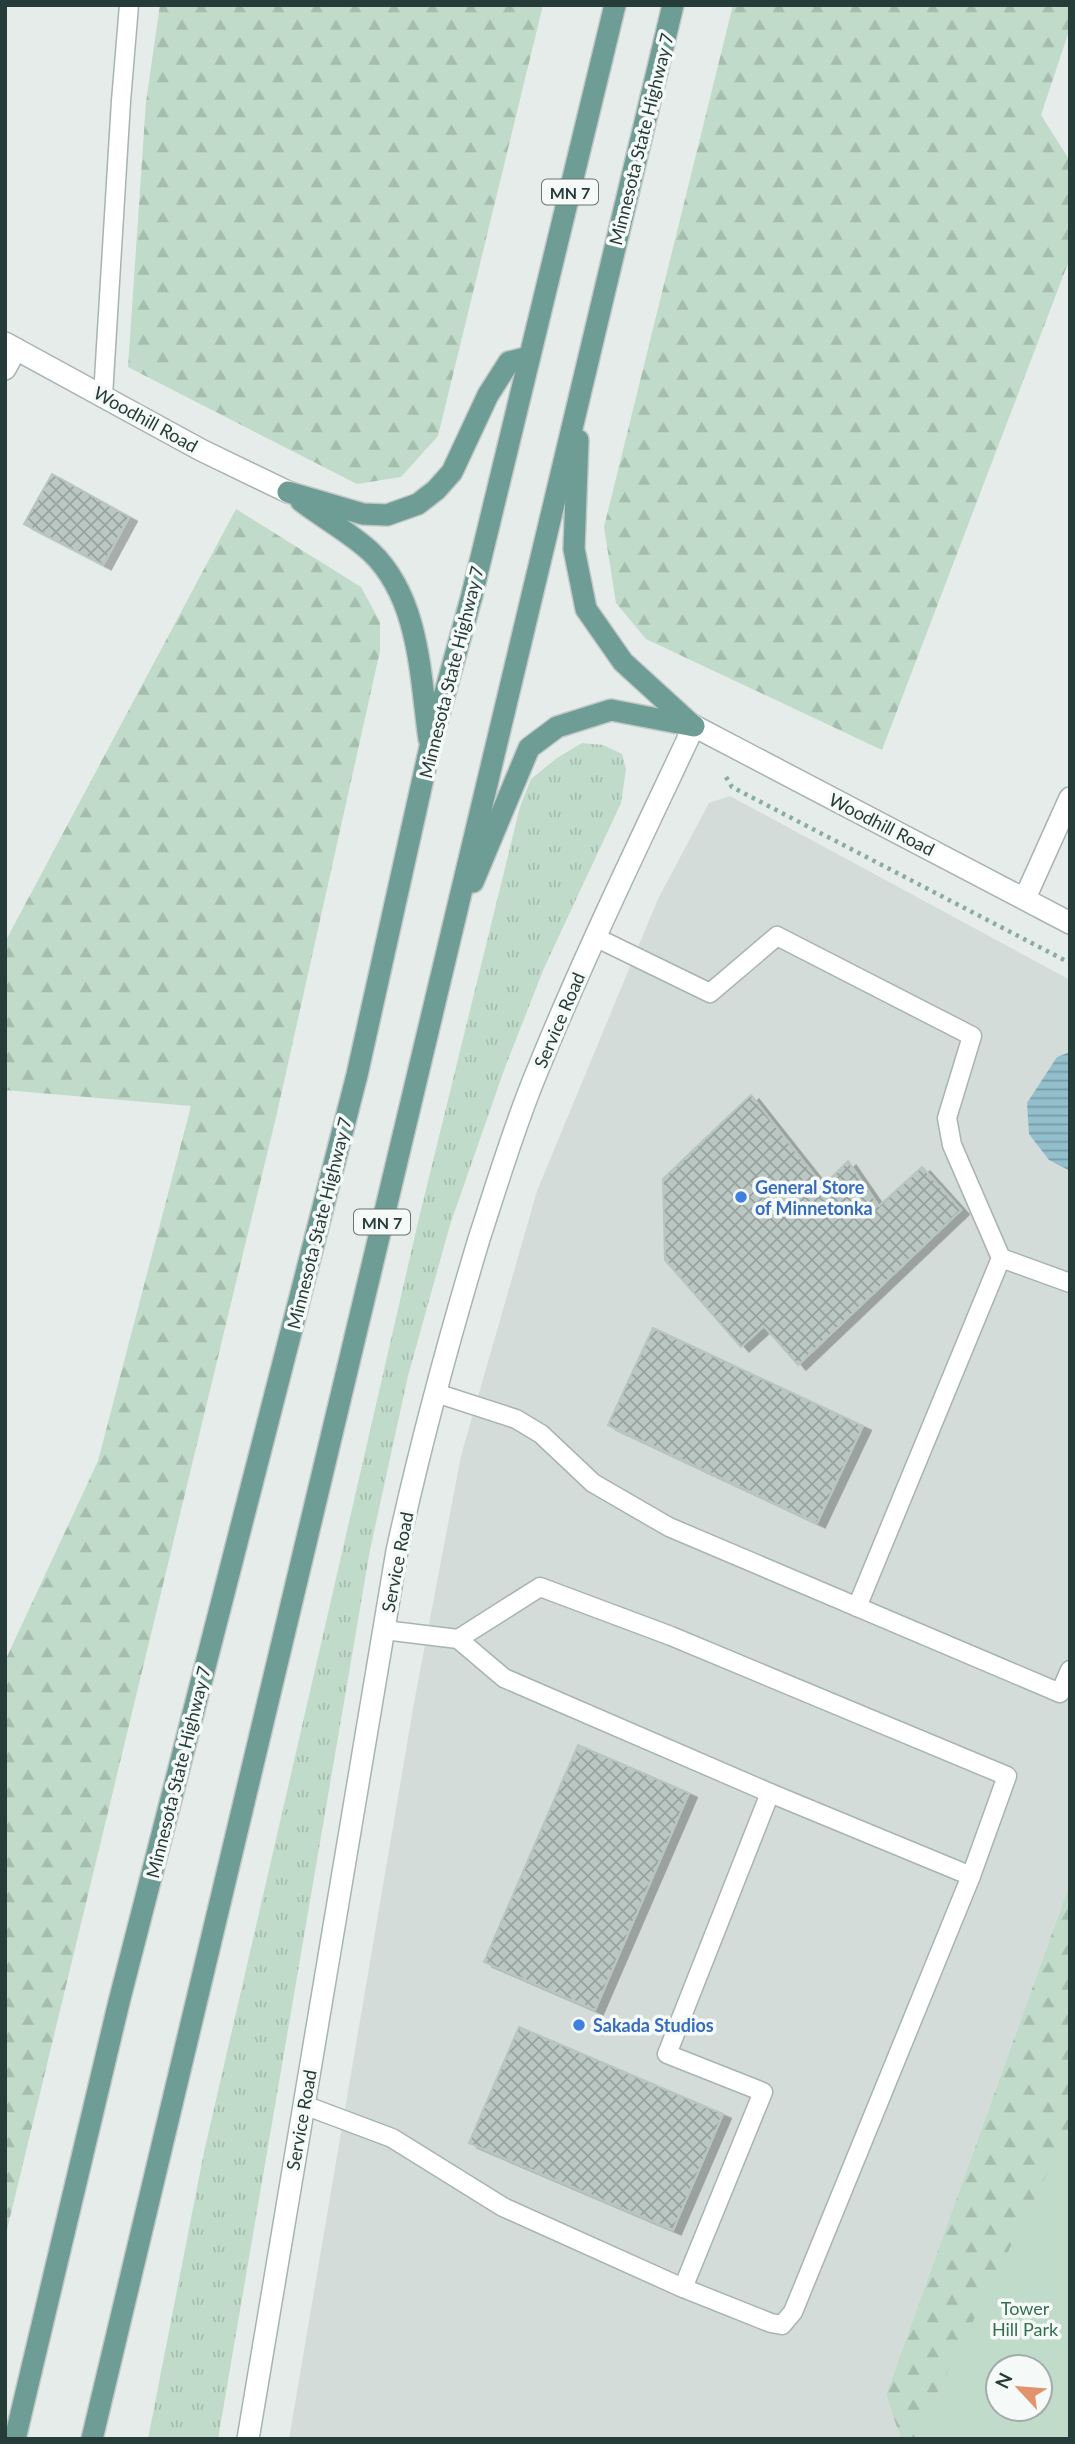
<svg xmlns="http://www.w3.org/2000/svg" width="1075" height="2444" viewBox="0 0 1075 2444" font-family="Lato,sans-serif">
  <style>
    .built { fill: #d3dcd9 }
    .grass { fill: url(#grass-tufts) }
    .forest { fill: url(#forest-firs); fill-rule: evenodd }
    .park { fill: #c0dbc9; fill-rule: evenodd }
    .water { fill: url(#water-rules) }
    .building { fill: url(#building-cross-hatch); stroke: #b8c5c1; stroke-width: 2; filter: url(#shadow) }
    .lines { fill: none; stroke-linecap: round; stroke-linejoin: round }
    .service-casing { stroke: #a8b4b0; stroke-width: 21 }
    .minor-casing { stroke: #a8b4b0; stroke-width: 24 }
    .tertiary-casing { stroke: #a8b4b0; stroke-width: 24 }
    .primary-casing { stroke: #c2c8c7; stroke-width: 24 }
    .path { stroke: #88aca4; stroke-width: 4.5; stroke-dasharray: 3.5 5; stroke-linecap: butt }
    .service { stroke: #fff; stroke-width: 18 }
    .minor { stroke: #fff; stroke-width: 21 }
    .tertiary { stroke: #fff; stroke-width: 21 }
    .primary { stroke: #6e9d95; stroke-width: 21 }
    .shop-dot { fill: #3f7fe0; stroke: #f5f9f7; stroke-width: 2.5 }
    .labels { text-anchor: middle; dominant-baseline: central; stroke-width: 7; stroke-linejoin: round; paint-order: stroke }
    .shield { fill: #f5f9f7; stroke: #647571; stroke-width: 2 }
    .shield-label { font-size: 16px; font-weight: bold; fill: #263c38 }
    .street-label { font-size: 18px; fill: #263c38; stroke: #f5f9f7 }
    .shop-label { font-size: 18px; font-weight: bold; fill: #366cbe; stroke: #f5f9f7; text-anchor: start }
    .park-label { font-size: 18px; fill: #346f50; stroke: #f5f9f7 }
  </style>
  <defs>
    <pattern id="grass-tufts" width="24" height="20" patternUnits="userSpaceOnUse" patternTransform="scale(1.75)"><rect width="24" height="20" fill="#c0dbc9"/><path d="M3 7l-1-3M5 7V3M7 7l1-3M15 17l-1-3M17 17v-4M19 17l1-3" fill="none" stroke="#a5bdad"/></pattern>
    <pattern id="forest-firs" width="22" height="20" patternUnits="userSpaceOnUse" patternTransform="scale(1.75)"><rect width="22" height="20" fill="#c0dbc9"/><path d="M5 1l3.5 6h-7zM16 11l3.5 6h-7z" fill="#a5bdad"/></pattern>
    <pattern id="water-rules" width="6" height="5" patternUnits="userSpaceOnUse" patternTransform="scale(1.75)"><rect width="6" height="5" fill="#93becb"/><path d="M0 2.5h6" fill="none" stroke="#789ca6"/></pattern>
    <pattern id="building-cross-hatch" width="8" height="8" patternUnits="userSpaceOnUse" patternTransform="scale(1.75)"><rect width="8" height="8" fill="#bac7c3"/><path d="M0 0l8 8M0 8l8-8" fill="none" stroke="#97a39f"/></pattern>
    <filter id="shadow"><feDropShadow dx="8" dy="4.5" stdDeviation="0" flood-color="#0004"/></filter>
  </defs>
  <rect width="100%" height="100%" fill="#e5ece9"/>
  <path class="built" d="M 730,796 L 1070,980 L 1070,1883 L 886,2395 L 901,2439 L 289,2439 L 414,1703 L 461,1456 L 537,1191 L 658,899 L 709,803 Z"/>
  <path class="grass" d="M 582,743 L 603,745 L 622,754 L 626,769 L 621,803 L 544,968 L 504,1070 L 450,1225 L 408,1376 L 370,1550 L 218,2439 L 148,2439 L 204,2152 L 419,1218 L 520,807 L 531,779 L 557,758 Z"/>
  <g class="forest">
    <path d="M 160,5 L 543,5 L 438,436 L 401,477 L 357,484 L 128,367 L 146,102 Z"/>
    <path d="M 733,5 L 1070,5 L 1070,28 L 1041,115 L 1070,161 L 1070,258 L 882,750 L 646,639 L 616,603 L 604,527 Z"/>
    <path d="M 236,509 L 361,587 L 380,622 L 380,651 L 277,1113 L 5,2238 L 5,1661 L 98,1461 L 191,1106 L 5,1090 L 5,942 Z"/>
    <path d="M 1070,1883 L 1070,2439 L 901,2439 L 886,2395 ZM 998,2367 L 1040,2367 L 1040,2409 L 998,2409 Z"/>
  </g>
  <path class="park" d="M 1070,2128 L 1070,2439 L 914,2439 ZM 998,2367 L 1040,2367 L 1040,2409 L 998,2409 Z"/>
  <path class="water" d="M 1070,1052 L 1070,1171 L 1049,1160 L 1029,1134 L 1027,1103 L 1057,1057 Z"/>
  <g class="building">
    <path d="M 52,474 L 129,517 L 103,565 L 24,524 Z"/>
    <path d="M 751,1095 L 823,1186 L 848,1161 L 879,1206 L 922,1167 L 961,1210 L 798,1365 L 764,1326 L 741,1347 L 665,1260 L 663,1179 Z"/>
    <path d="M 653,1328 L 863,1426 L 817,1523 L 608,1425 Z"/>
    <path d="M 578,1745 L 689,1793 L 595,2010 L 484,1962 Z"/>
    <path d="M 519,2027 L 723,2114 L 673,2230 L 469,2143 Z"/>
  </g>
  <g class="lines">
    <g class="service-casing">
      <g id="service">
        <path d="M 103,396 L 121,101 L 129,5"/>
        <path d="M 595,937 L 710,993 L 777,936 L 972,1036 L 947,1118 L 952,1145 L 1001,1258 L 1070,1283"/>
        <path d="M 436,1393 L 516,1419 L 541,1434 L 593,1483 L 669,1527 L 1060,1693 L 1070,1670"/>
        <path d="M 857,1607 L 1001,1258"/>
        <path d="M 384,1630 L 458,1639 L 504,1678 L 770,1793 L 667,2054 L 763,2092 L 683,2288"/>
        <path d="M 770,1793 L 971,1876"/>
        <path d="M 304,2105 L 392,2138 L 503,2207 L 683,2288 L 771,2323 L 782,2325 L 793,2312 L 971,1876 L 1007,1776 L 671,1636 L 540,1587 L 458,1639"/>
      </g>
    </g>
    <g class="minor-casing">
      <g id="minor">
        <path d="M 5,343 L 201,450 L 288,492"/>
        <path d="M 5,369 L 16,349"/>
        <path d="M 1025,898 L 1070,798"/>
        <path d="M 248,2439 L 397,1551 C 420,1446 448,1342 479,1239 C 497,1184 514,1127 536,1074 C 584,956 640,841 694,726"/>
      </g>
    </g>
    <g class="tertiary-casing">
      <path id="tertiary" d="M 694,726 L 1070,923"/>
    </g>
    <g class="primary-casing">
      <g id="primary">
        <path d="M 578,440 L 574,549 L 586,609 L 623,662 L 692,725"/>
        <path d="M 288,492 L 363,514 L 387,515 L 418,504 L 436,490 L 452,472 L 488,395 L 509,362 L 529,357"/>
        <path d="M 301,501 C 323,518 351,533 371,552 C 420,599 420,676 429,739"/>
        <path d="M 473,882 L 529,748 L 557,727 L 611,710 L 694,726"/>
        <path d="M 15,2439 L 119,2002 L 357,1075 L 430,747 L 472,595 L 615,5"/>
        <path d="M 92,2439 L 673,5"/>
      </g>
    </g>
    <path class="path" d="M 726,777 L 732,787 L 1070,963"/>
    <use href="#service" class="service"/>
    <use href="#minor" class="minor"/>
    <use href="#tertiary" class="tertiary"/>
    <use href="#primary" class="primary"/>
  </g>
  <g class="shop-dot">
    <circle cx="741" cy="1197" r="7"/>
    <circle cx="579" cy="2025" r="7"/>
  </g>
  <g class="labels">
    <g class="shield">
      <rect x="542" y="179.5" width="56" height="25" rx="5"/>
      <rect x="354" y="1209.5" width="56" height="25" rx="5"/>
    </g>
    <g class="shield-label">
      <text x="570" y="192">MN 7</text>
      <text x="382" y="1222">MN 7</text>
    </g>
    <g class="street-label">
      <text transform="translate(641 139) rotate(-76)">Minnesota State Highway 7</text>
      <text transform="translate(146 419) rotate(29)">Woodhill Road</text>
      <text transform="translate(451 672) rotate(-76)">Minnesota State Highway 7</text>
      <text transform="translate(882 824) rotate(27)">Woodhill Road</text>
      <text transform="translate(559 1020) rotate(-67)">Service Road</text>
      <text transform="translate(319 1223) rotate(-76)">Minnesota State Highway 7</text>
      <text transform="translate(397 1562) rotate(-79)">Service Road</text>
      <text transform="translate(178 1772) rotate(-76)">Minnesota State Highway 7</text>
      <text transform="translate(301 2120) rotate(-80)">Service Road</text>
    </g>
    <g class="shop-label">
      <text x="755" y="1187">General Store<tspan x="755" dy="21">of Minnetonka</tspan></text>
      <text x="593" y="2025">Sakada Studios</text>
    </g>
    <g class="park-label">
      <text x="1025" y="2308">Tower<tspan x="1025" dy="21">Hill Park</tspan></text>
    </g>
  </g>
  <rect width="1075" height="2444" fill="none" stroke="#263c38" stroke-width="14"/>
  <g transform="translate(1019 2388) rotate(296)"><circle r="33" fill="#f5f9f7" stroke="#a2adab" stroke-width="2"/>
  <path d="M0-5L12 26L0 18L-12 26Z" fill="#e3936c"/>
  <text y="-10" font-size="19" font-weight="bold" text-anchor="middle" fill="#263c38">N</text>
  </g>
</svg>
